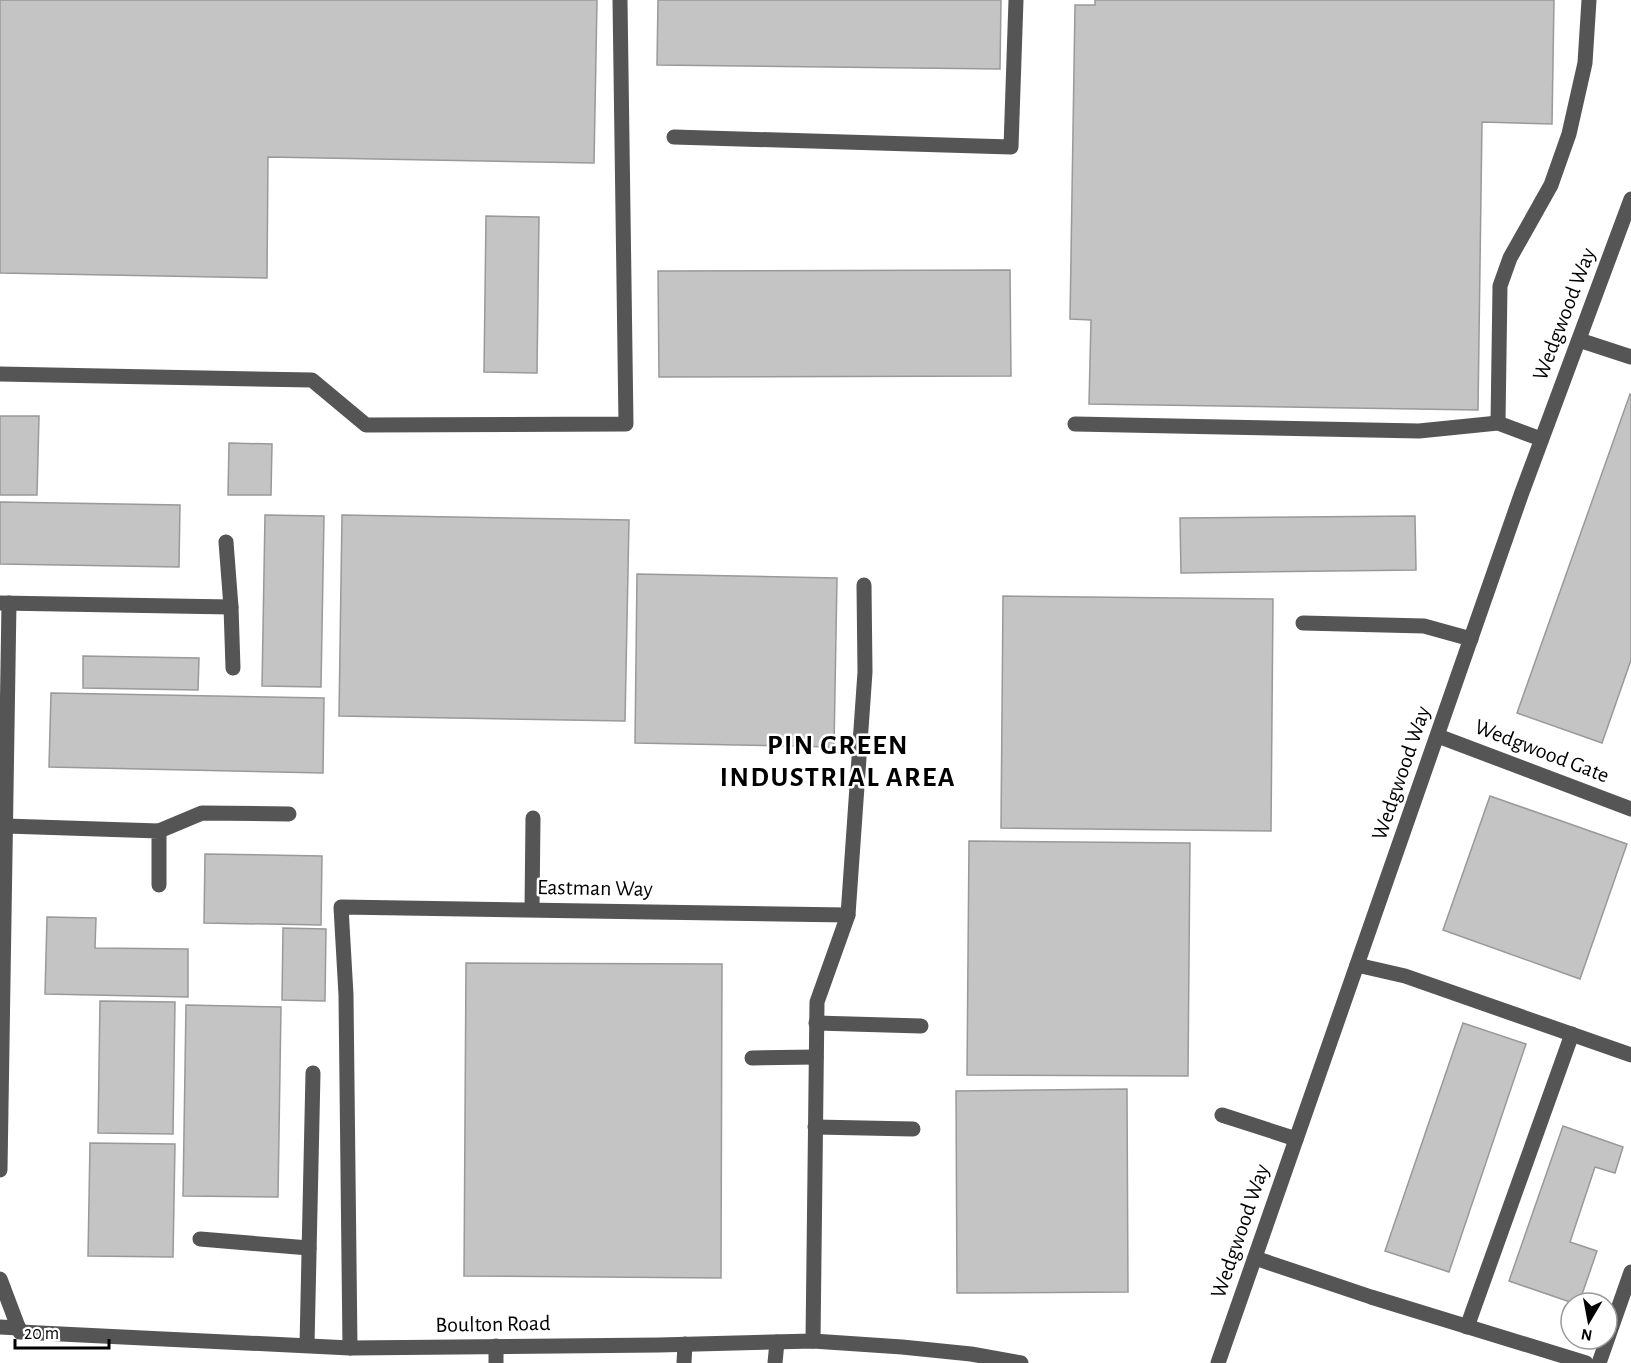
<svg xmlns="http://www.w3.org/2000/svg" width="1631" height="1363" viewBox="0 0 1631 1363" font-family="'Alegreya Sans',sans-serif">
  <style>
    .building { fill: #c4c4c4; stroke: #999; stroke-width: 1.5 }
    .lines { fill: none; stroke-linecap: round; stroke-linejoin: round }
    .minor { stroke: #555; stroke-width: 15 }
    .labels { text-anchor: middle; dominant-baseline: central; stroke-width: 5; stroke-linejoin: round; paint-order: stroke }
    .street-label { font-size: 22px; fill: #000; stroke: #fff }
    .district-label { font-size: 28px; font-weight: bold; letter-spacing: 1.5px; fill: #000; stroke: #fff }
  </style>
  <rect width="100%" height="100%" fill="#fff"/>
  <g class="building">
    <path d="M 0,0 L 597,0 L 594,163 L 268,157 L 267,278 L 0,273 Z"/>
    <path d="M 658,0 L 1001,0 L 1000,69 L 657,65 Z"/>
    <path d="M 1095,0 L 1554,0 L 1552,124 L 1482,122 L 1478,410 L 1089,404 L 1091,320 L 1070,319 L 1075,5 L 1095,5 Z"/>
    <path d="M 486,216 L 539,217 L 537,373 L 484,372 Z"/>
    <path d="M 1010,270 L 1011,376 L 659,377 L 658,271 Z"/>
    <path d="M 1630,394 L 1631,395 L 1631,660 L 1602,743 L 1517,713 Z"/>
    <path d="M 0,416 L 39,416 L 37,495 L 0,495 Z"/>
    <path d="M 229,443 L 272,444 L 271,495 L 228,495 Z"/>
    <path d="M 0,502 L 180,505 L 179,567 L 0,564 Z"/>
    <path d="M 265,515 L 324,516 L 321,687 L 262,686 Z"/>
    <path d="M 342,515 L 629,520 L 625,721 L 339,716 Z"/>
    <path d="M 1415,516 L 1416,570 L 1181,573 L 1180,518 Z"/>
    <path d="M 637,574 L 837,578 L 834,747 L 635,743 Z"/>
    <path d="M 1003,596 L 1273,599 L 1271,831 L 1001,828 Z"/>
    <path d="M 83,656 L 199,658 L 198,690 L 83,688 Z"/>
    <path d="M 51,693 L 324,698 L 323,773 L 49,767 Z"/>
    <path d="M 1490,796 L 1627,844 L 1580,979 L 1443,930 Z"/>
    <path d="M 969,841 L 1190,843 L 1188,1076 L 967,1075 Z"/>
    <path d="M 205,854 L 322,856 L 321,925 L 204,923 Z"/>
    <path d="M 47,917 L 96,918 L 95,948 L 188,949 L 188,997 L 45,994 Z"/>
    <path d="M 283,928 L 326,929 L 325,1001 L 282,1000 Z"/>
    <path d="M 466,963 L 722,964 L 721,1278 L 464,1276 Z"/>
    <path d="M 100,1001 L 175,1002 L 173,1134 L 98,1133 Z"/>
    <path d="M 186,1005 L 281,1007 L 278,1197 L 183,1196 Z"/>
    <path d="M 1463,1023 L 1526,1044 L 1449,1272 L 1385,1251 Z"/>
    <path d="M 1127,1089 L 1128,1292 L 957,1293 L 956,1091 Z"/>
    <path d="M 1563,1126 L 1623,1147 L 1615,1173 L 1595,1167 L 1570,1242 L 1597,1251 L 1579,1303 L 1573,1303 L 1509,1281 Z"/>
    <path d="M 90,1143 L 175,1144 L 173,1257 L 88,1256 Z"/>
  </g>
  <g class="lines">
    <g class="minor">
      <path d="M 674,137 L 1011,147 L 1016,0"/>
      <path d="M 1579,340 L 1631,357"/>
      <path d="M 0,374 L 312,380 L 366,425 L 626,424 L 620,0"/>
      <path d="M 1498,423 L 1500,286 L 1510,258 L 1551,185 L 1569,134 L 1585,63 L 1589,0"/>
      <path d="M 1075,424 L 1419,431 L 1498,423 L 1541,439"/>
      <path d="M 226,542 L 231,607 L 233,668"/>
      <path d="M 0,603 L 231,607"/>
      <path d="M 1303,623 L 1424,626 L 1471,639"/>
      <path d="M 1438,736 L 1631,809"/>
      <path d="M 6,826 L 159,831 L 159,885"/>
      <path d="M 159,831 L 202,813 L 289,814"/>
      <path d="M 532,909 L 533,818"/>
      <path d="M 1357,965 L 1405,976 L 1631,1055"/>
      <path d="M 816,1023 L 921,1026"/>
      <path d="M 752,1058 L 816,1057"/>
      <path d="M 1222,1115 L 1296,1139"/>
      <path d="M 815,1127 L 913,1129"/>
      <path d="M 0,1170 L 9,603"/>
      <path d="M 200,1239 L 309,1248"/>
      <path d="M 1255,1258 L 1371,1297 L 1586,1363"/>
      <path d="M 0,1279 L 20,1332 L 350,1348 L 659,1345 L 813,1341 L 902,1347 L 971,1354 L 1021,1363"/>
      <path d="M 0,1327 L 19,1328"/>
      <path d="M 1467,1327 L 1572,1034"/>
      <path d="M 813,1341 L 817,1002 L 848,915 L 865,672 L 864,585"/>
      <path d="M 307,1345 L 313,1073"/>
      <path d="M 496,1346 L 496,1363"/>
      <path d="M 350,1348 L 346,995 L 341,907 L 848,915"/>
      <path d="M 684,1363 L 685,1344"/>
      <path d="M 775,1363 L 777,1342"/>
      <path d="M 1218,1363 L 1521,495 L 1631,199"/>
      <path d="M 1599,1363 L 1631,1272"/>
    </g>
  </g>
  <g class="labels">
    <g class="street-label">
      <text transform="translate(1564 314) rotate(-69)">Wedgwood Way</text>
      <text transform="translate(1542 751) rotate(21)">Wedgwood Gate</text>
      <text transform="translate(1401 773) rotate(-71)">Wedgwood Way</text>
      <text transform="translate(595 888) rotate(1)">Eastman Way</text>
      <text transform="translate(1240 1231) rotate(-71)">Wedgwood Way</text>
      <text transform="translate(493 1324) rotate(-1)">Boulton Road</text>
    </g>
    <g class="district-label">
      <text x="838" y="746">PIN GREEN<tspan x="838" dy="32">INDUSTRIAL AREA</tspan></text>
    </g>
  </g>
  <g transform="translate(1589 1321) rotate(190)"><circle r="28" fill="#ffffff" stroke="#999999" stroke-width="1.5"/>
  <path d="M0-4.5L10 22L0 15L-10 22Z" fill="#000000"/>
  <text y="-9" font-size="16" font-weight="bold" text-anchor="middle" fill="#000000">N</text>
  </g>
  <path d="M15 1339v9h94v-9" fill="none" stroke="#000000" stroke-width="3"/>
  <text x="24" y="1339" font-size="18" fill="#000000" stroke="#ffffff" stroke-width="4.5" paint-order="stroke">20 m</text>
</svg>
